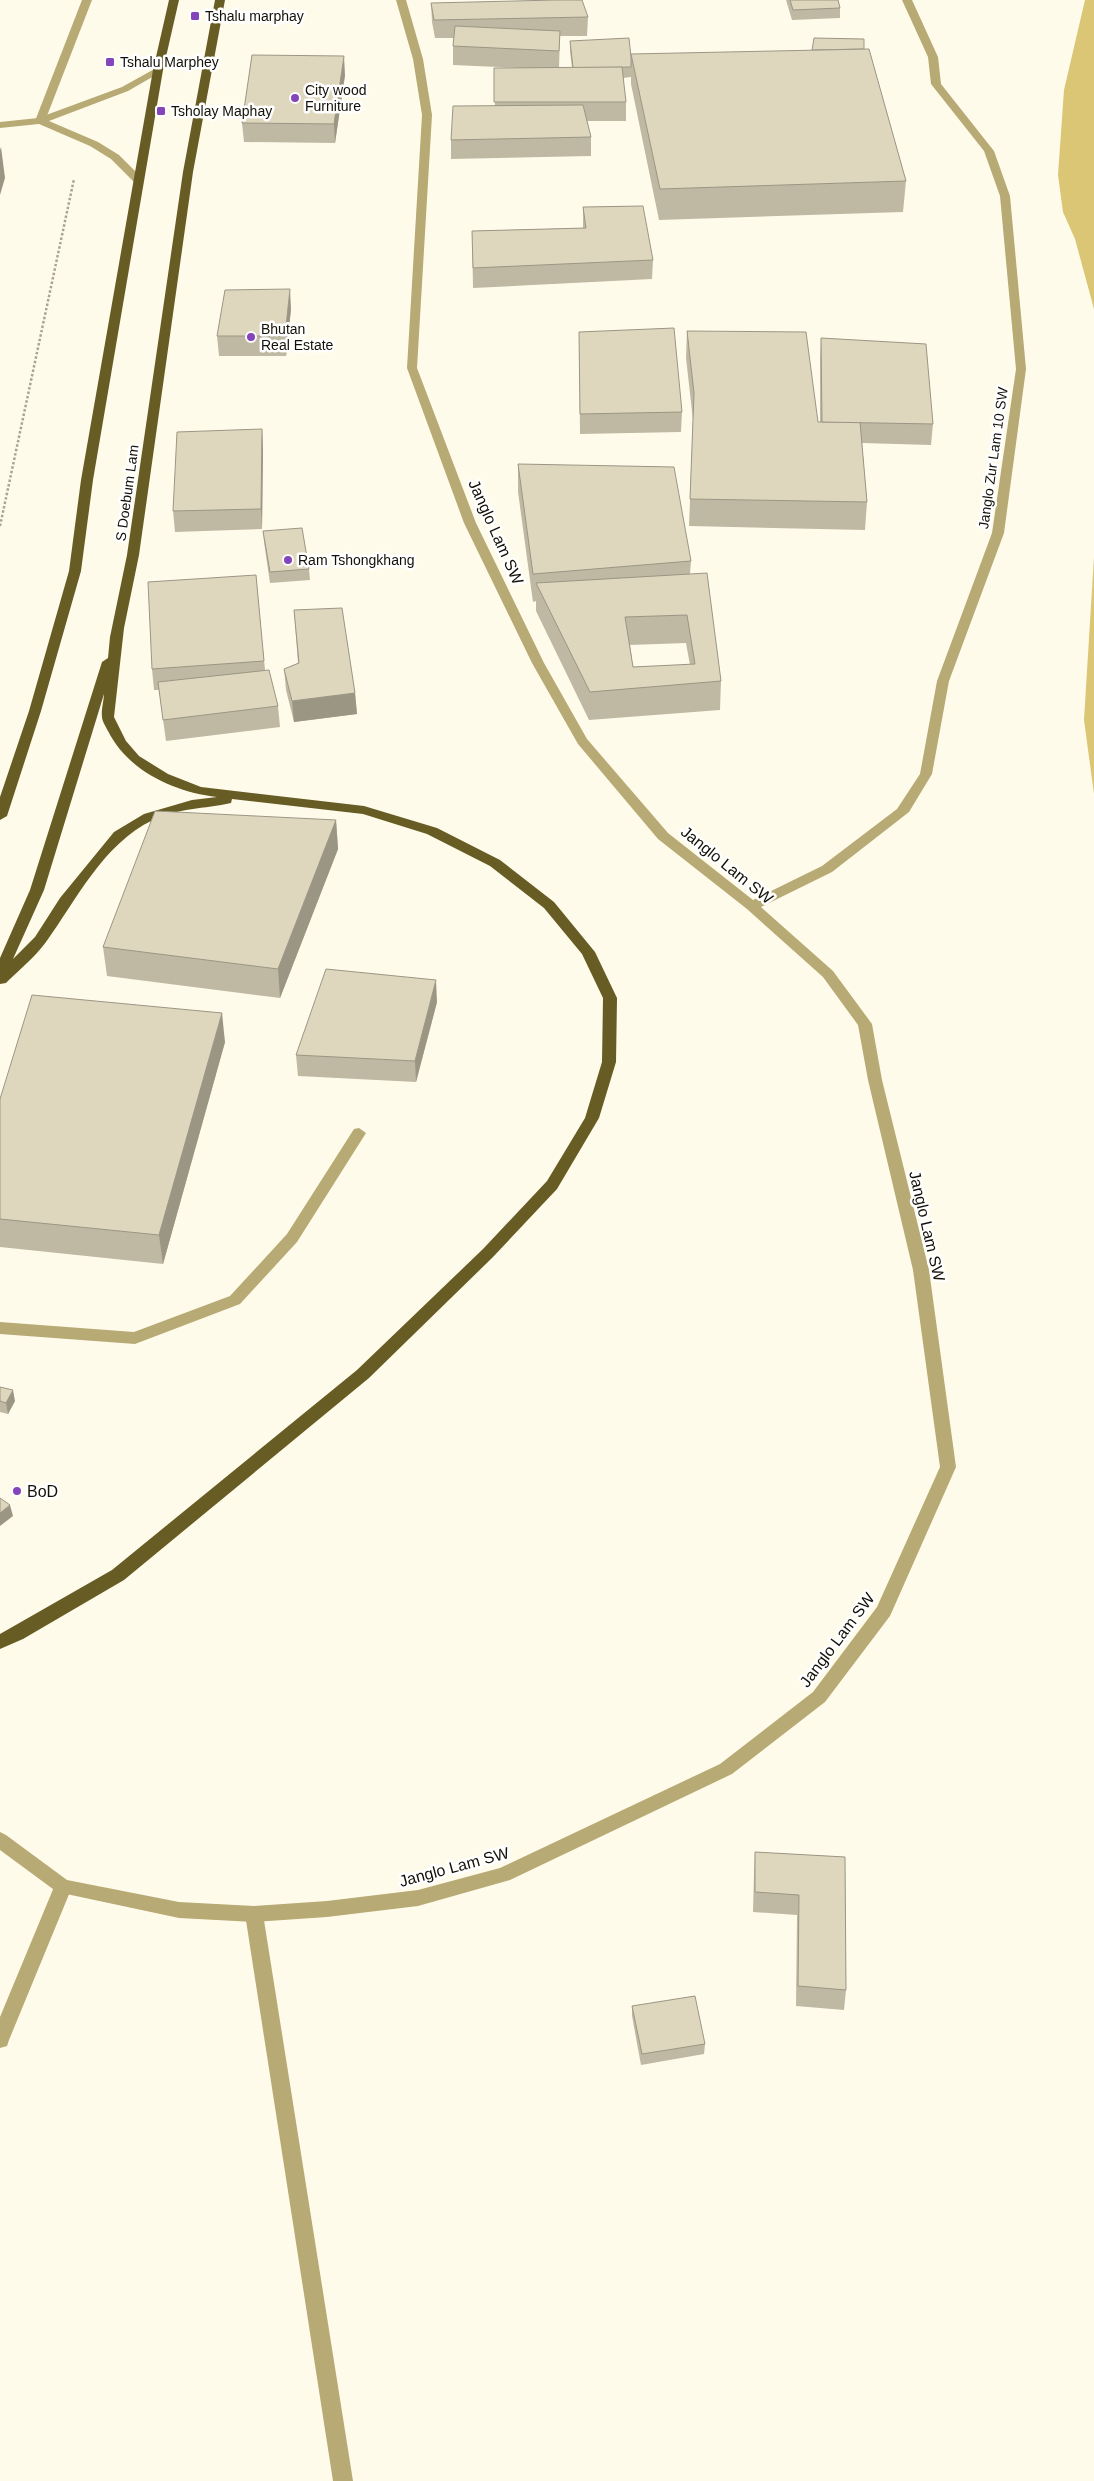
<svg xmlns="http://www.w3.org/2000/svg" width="1094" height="2481" viewBox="0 0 1094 2481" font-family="Arial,sans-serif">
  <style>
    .water { fill: #dac674 }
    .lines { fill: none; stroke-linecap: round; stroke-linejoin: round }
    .path { stroke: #a8a497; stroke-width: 2.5; stroke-dasharray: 2.5 2; stroke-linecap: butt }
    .service { fill: #b7aa74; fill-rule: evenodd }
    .minor { fill: #b7aa74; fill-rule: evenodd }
    .trunk { fill: #685c25; fill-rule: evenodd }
    .wall { fill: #bfb9a3; fill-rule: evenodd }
    .shaded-wall { fill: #9b9684 }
    .building { fill: #ded7bd; stroke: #9b9684; fill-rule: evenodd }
    .poi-dot { fill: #8445ba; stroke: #fff; stroke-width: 2 }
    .labels { text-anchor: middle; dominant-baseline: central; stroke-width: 5; stroke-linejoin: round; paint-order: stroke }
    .far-poi-label { font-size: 14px; fill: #121007; stroke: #fff; text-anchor: start }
    .far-street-label { font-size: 14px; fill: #121007; stroke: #fff }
    .street-label { font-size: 16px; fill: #121007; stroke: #fff }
    .poi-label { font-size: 16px; fill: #121007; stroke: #fff; text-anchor: start }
  </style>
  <rect width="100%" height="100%" fill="#fffbeb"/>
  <g class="water">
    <path d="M 1085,0 L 1094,0 L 1094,309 L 1075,239 L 1063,212 L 1058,175 L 1064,90 Z"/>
    <path d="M 1094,557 L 1094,794 L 1084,720 Z"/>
  </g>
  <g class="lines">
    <path class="path" d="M 0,526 L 74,179"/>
    <g class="service">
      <path d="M 82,0 L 92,0 L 45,121 L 37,123 L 35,121 Z"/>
      <path d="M 63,1879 L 69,1882 L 72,1887 L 9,2040 L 7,2046 L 0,2048 L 0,2017 L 54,1887 L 57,1882 Z"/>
      <path d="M 254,1906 L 260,1908 L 263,1914 L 353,2481 L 333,2481 L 245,1914 L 248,1908 Z"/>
    </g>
    <g class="minor">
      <path d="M 396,0 L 406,0 L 423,59 L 432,115 L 417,368 L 476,523 L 544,663 L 587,739 L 668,833 L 753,900 L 822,866 L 897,809 L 920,774 L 937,681 L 992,533 L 1016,369 L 1000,196 L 984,151 L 931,84 L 928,57 L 902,0 L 912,0 L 938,57 L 941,84 L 994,151 L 1010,196 L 1026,369 L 1004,533 L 949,681 L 932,774 L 909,812 L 832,872 L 761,907 L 833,971 L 872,1024 L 882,1080 L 929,1270 L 956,1467 L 890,1616 L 825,1702 L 732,1774 L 510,1880 L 418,1906 L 327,1917 L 254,1922 L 179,1918 L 57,1892 L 0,1850 L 0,1832 L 6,1835 L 67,1880 L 179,1902 L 254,1906 L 327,1901 L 418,1890 L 500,1868 L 720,1764 L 813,1692 L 877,1607 L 940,1467 L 913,1270 L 868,1080 L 858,1025 L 823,977 L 747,909 L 658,839 L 578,744 L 532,663 L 464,523 L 407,368 L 422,115 L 413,59 Z"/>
      <path d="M 158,67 L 163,70 L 161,72 L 128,91 L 49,121 L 98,142 L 119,155 L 143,179 L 143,183 L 135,183 L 111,159 L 90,146 L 39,124 L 0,128 L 0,122 L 38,118 L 122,87 Z"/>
      <path d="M 359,1128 L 366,1133 L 297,1242 L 240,1304 L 135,1344 L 0,1334 L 0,1322 L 134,1332 L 230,1296 L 287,1234 L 354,1129 Z"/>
    </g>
    <g class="trunk">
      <path d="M 169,0 L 179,0 L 163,70 L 93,480 L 81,571 L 41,711 L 7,816 L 0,820 L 0,797 L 29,711 L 69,571 L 81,480 L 153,70 Z"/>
      <path d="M 215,0 L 225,0 L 193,172 L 139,555 L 124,628 L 114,717 L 126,741 L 139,756 L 168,774 L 201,787 L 364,806 L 437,828 L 500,860 L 554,902 L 595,952 L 617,998 L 616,1062 L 599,1118 L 557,1189 L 493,1257 L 369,1378 L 124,1580 L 23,1639 L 0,1649 L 0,1634 L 112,1570 L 357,1370 L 483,1249 L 547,1181 L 585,1118 L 602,1062 L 603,998 L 582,954 L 544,908 L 490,866 L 427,834 L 363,814 L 232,799 L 231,803 C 205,809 177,808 153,820 C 103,844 77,899 46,942 C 35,957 19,970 6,983 L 0,984 L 0,958 L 30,890 L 102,662 L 108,658 L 110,637 L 127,555 L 183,172 ZM 104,694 C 104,700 101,710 102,717 C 102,721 106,727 108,731 C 128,771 174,792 217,797 L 192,800 L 144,814 L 114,832 L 60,898 L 35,937 L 13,959 L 44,890 Z"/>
    </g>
  </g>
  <g class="wall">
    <path d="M 786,0 L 838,0 L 840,8 L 840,18 L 792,20 Z"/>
    <path d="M 431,3 L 588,17 L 587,36 L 560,36 L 559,68 L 572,68 L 570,51 L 570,41 L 631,57 L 864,49 L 906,181 L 903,212 L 659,220 L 631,84 L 631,77 L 623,78 L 626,102 L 626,121 L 587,121 L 591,137 L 591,156 L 451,159 L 451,140 L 495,106 L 494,68 L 524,68 L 453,65 L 453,46 L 454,38 L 435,38 L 432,22 Z"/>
    <path d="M 345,75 L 335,143 L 244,142 L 242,123 Z"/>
    <path d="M 583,207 L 653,260 L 652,279 L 473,288 L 472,231 L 583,228 Z"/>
    <path d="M 291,309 L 286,356 L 219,356 L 217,336 Z"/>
    <path d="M 687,331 L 818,422 L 820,422 L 820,358 L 821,338 L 933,424 L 931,445 L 862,443 L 867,502 L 865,530 L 689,526 L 693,420 L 686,358 Z"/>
    <path d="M 579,332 L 682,412 L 681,432 L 580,434 Z"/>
    <path d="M 262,429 L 263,450 L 262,529 L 175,532 L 173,511 Z"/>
    <path d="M 518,464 L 691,561 L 690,574 L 721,681 L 720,710 L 589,720 L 536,611 L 536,601 L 533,602 L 518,492 ZM 686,643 L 690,665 L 633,667 L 630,645 Z"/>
    <path d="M 263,531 L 309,569 L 310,580 L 270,583 L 264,542 Z"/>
    <path d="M 256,575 L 265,670 L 278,706 L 280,727 L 166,741 L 159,690 L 154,690 L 152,669 Z"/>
    <path d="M 294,610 L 355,693 L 357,714 L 294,722 L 286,690 L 284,669 L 298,663 Z"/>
    <path d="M 336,820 L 338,849 L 280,998 L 107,976 L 103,947 Z"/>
    <path d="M 437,1002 L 416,1082 L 298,1076 L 296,1055 Z"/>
    <path d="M 225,1042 L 163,1264 L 0,1247 L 0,1099 Z"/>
    <path d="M 0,1387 L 15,1401 L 8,1414 L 0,1412 Z"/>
    <path d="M 755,1852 L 845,1857 L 846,1990 L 844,2010 L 796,2006 L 797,1915 L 753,1912 L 754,1873 Z"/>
    <path d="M 632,2006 L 705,2044 L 704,2054 L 641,2065 L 632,2016 Z"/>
  </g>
  <g class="shaded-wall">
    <path d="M 344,56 L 345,75 L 335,143 L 334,124 Z"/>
    <path d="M 1,147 L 5,178 L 0,195 L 0,150 Z"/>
    <path d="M 290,289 L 291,309 L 286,356 L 285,336 Z"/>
    <path d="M 262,429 L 263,450 L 262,529 L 261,509 Z"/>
    <path d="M 355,693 L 357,714 L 294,722 L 292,701 Z"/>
    <path d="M 336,820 L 338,849 L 280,998 L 278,969 Z"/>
    <path d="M 436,980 L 437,1002 L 416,1082 L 415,1061 Z"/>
    <path d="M 222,1013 L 225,1042 L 163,1264 L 159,1235 Z"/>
    <path d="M 13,1390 L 15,1401 L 8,1414 L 6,1403 Z"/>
    <path d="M 10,1505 L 13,1516 L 0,1526 L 0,1513 Z"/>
  </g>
  <g class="building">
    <path d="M 556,0 L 582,0 L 588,17 L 434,20 L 431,3 Z"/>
    <path d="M 790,0 L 838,0 L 840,8 L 793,10 Z"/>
    <path d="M 455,26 L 560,31 L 559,51 L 453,46 Z"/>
    <path d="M 629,38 L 631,57 L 631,67 L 573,68 L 570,41 Z"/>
    <path d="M 814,38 L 864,39 L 864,49 L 812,50 Z"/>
    <path d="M 869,49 L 906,181 L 660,189 L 631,54 Z"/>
    <path d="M 252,55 L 344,56 L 334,124 L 242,123 Z"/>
    <path d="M 622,67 L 626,102 L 494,102 L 494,68 Z"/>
    <path d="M 583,105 L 591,137 L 451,140 L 453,106 Z"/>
    <path d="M 643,206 L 653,260 L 473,268 L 472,231 L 586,228 L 583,207 Z"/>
    <path d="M 290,289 L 285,336 L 217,336 L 225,290 Z"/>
    <path d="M 674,328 L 682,412 L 580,414 L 579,332 Z"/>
    <path d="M 687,331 L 806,332 L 818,422 L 860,422 L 867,502 L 690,499 L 694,393 Z"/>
    <path d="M 821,338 L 926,344 L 933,424 L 822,422 Z"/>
    <path d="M 262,429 L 261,509 L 173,511 L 177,432 Z"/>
    <path d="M 518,464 L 674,467 L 691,561 L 533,574 Z"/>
    <path d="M 302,528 L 309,569 L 270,572 L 263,531 Z"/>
    <path d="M 707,573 L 721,681 L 590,692 L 536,583 ZM 687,615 L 695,664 L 633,667 L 625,617 Z"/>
    <path d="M 256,575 L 264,661 L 152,669 L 148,582 Z"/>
    <path d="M 342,608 L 355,693 L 292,701 L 284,669 L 299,663 L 294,610 Z"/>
    <path d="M 269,670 L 278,706 L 163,720 L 158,682 Z"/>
    <path d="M 155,811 L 336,820 L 278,969 L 103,947 Z"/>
    <path d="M 326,969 L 436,980 L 415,1061 L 296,1055 Z"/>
    <path d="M 32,995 L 222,1013 L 159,1235 L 0,1219 L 0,1099 Z"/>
    <path d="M 0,1387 L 13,1390 L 6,1403 L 0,1401 Z"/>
    <path d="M 0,1498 L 10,1505 L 0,1513 Z"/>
    <path d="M 755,1852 L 845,1857 L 846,1990 L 798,1986 L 799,1895 L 755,1892 Z"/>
    <path d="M 695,1996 L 705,2044 L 642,2054 L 632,2006 Z"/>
  </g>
  <g class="poi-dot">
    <rect x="190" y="11" width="10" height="10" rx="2.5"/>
    <rect x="105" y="57" width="10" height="10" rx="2.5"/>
    <circle cx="295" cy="98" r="5"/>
    <rect x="156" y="106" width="10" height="10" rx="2.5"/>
    <circle cx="251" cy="337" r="5"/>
    <circle cx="288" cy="560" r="5"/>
    <circle cx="17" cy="1491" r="5"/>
  </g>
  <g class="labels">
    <g class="far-poi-label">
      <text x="205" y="16">Tshalu marphay</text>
      <text x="120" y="62">Tshalu Marphey</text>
      <text x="305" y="90">City wood<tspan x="305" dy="16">Furniture</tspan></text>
      <text x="171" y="111">Tsholay Maphay</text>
      <text x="261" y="329">Bhutan<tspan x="261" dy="16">Real Estate</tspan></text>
      <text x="298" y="560">Ram Tshongkhang</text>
    </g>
    <g class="far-street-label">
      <text transform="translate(993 458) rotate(-82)">Janglo Zur Lam 10 SW</text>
      <text transform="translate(127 493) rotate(-82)">S Doebum Lam</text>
    </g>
    <g class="street-label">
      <text transform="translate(496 532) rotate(66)">Janglo Lam SW</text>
      <text transform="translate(727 865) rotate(39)">Janglo Lam SW</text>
      <text transform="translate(927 1226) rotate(77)">Janglo Lam SW</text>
      <text transform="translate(837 1640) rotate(-53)">Janglo Lam SW</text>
      <text transform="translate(454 1867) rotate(-15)">Janglo Lam SW</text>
    </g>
    <g class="poi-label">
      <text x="27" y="1491">BoD</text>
    </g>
  </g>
</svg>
